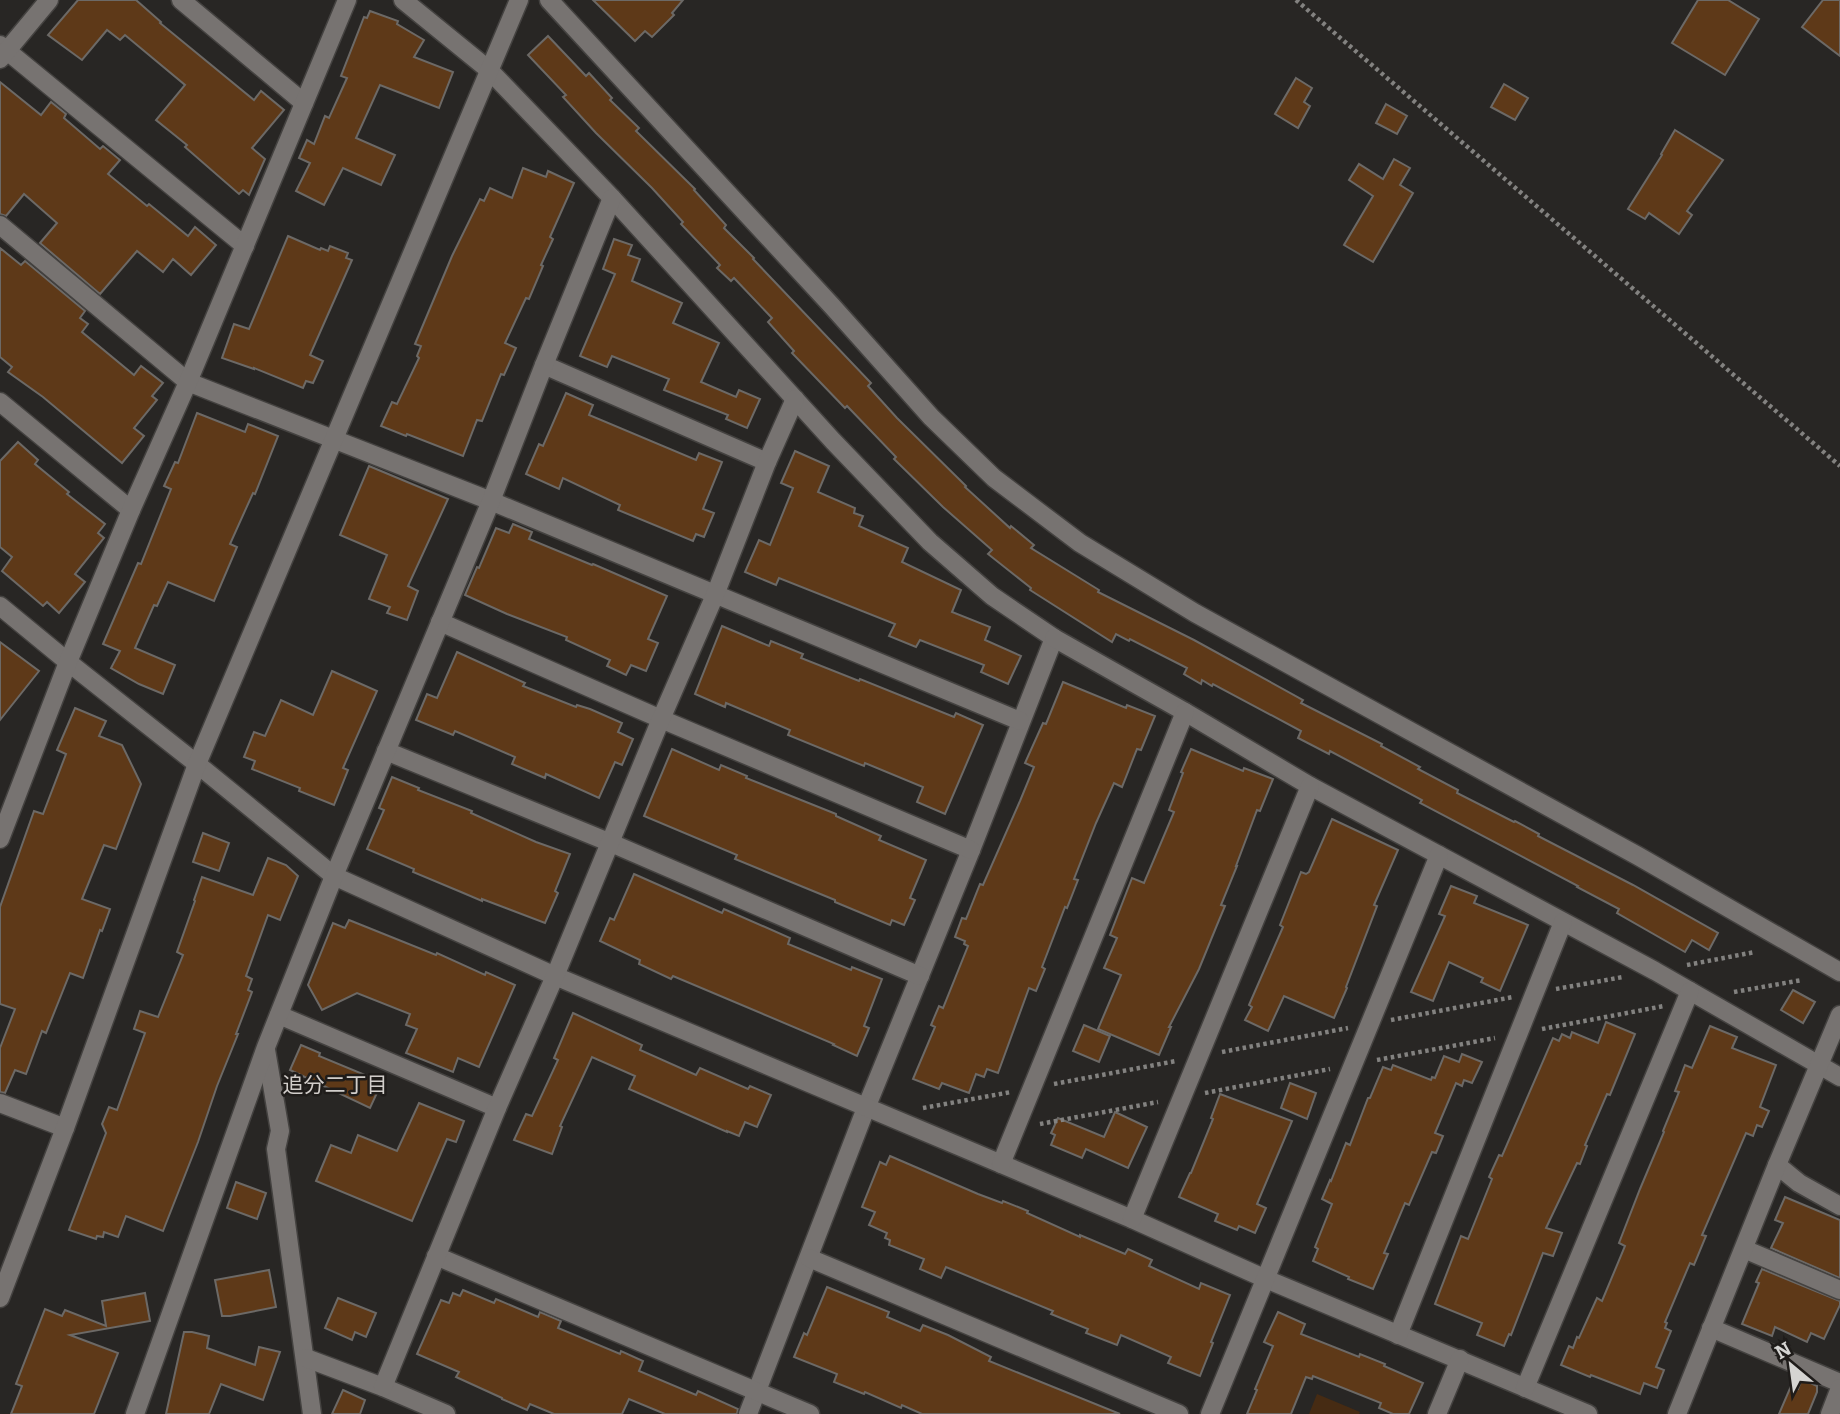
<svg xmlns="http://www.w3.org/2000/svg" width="1840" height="1414" viewBox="0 0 1840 1414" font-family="Bitter,'Noto Sans JP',serif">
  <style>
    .green { fill: #462b13 }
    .building { fill: #5e3918; stroke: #6c6966; stroke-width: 2 }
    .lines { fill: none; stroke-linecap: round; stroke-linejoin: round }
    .minor-casing { stroke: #444240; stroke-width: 21 }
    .path { stroke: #838280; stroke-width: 4.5; stroke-dasharray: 3.5 3.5; stroke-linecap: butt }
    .minor { stroke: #777371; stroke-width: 18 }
    .labels { text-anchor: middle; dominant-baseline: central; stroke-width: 5; stroke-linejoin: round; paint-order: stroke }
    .neighbourhood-label { font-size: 21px; fill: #d1cdca; stroke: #1f1c1a }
  </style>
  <rect width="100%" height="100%" fill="#282624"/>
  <path class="green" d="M 1317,1394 L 1360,1412 L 1359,1414 L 1309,1414 Z"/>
  <g class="building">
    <path d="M 78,0 L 136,0 L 161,22 L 160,23 L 254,100 L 261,91 L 284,110 L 252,148 L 265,159 L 249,195 L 243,190 L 239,194 L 185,147 L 187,145 L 156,120 L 185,85 L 125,35 L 120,40 L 107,30 L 82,60 L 48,35 Z"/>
    <path d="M 593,0 L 683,0 L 672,13 L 674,15 L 652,37 L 645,31 L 635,41 Z"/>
    <path d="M 1698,0 L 1728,0 L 1759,19 L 1725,75 L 1672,43 Z"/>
    <path d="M 1823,0 L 1840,0 L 1840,56 L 1802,27 Z"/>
    <path d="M 370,11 L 398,21 L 397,24 L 424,40 L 414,57 L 453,72 L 439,108 L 380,85 L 356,138 L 395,155 L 381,185 L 343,168 L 324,205 L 296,191 L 310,163 L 299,158 L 307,140 L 314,144 L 325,116 L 329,118 L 347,78 L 341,76 L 364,17 L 367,18 Z"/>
    <path d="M 548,36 L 586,76 L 589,73 L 612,98 L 610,100 L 639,128 L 636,131 L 695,189 L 694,190 L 726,225 L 724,228 L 754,258 L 753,259 L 871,383 L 868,386 L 897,418 L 966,486 L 965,487 L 1010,528 L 1011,526 L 1034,545 L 1031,548 L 1099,590 L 1098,592 L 1194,640 L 1303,700 L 1301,703 L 1382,744 L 1381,746 L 1420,767 L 1418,769 L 1458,790 L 1457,793 L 1514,822 L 1515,821 L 1539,834 L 1538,836 L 1633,885 L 1718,933 L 1709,950 L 1692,940 L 1685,952 L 1617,913 L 1619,909 L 1577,887 L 1578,886 L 1420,803 L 1422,800 L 1330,751 L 1329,754 L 1298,738 L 1301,731 L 1213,684 L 1212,686 L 1202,680 L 1201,684 L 1184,674 L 1187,668 L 1130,639 L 1129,641 L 1116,634 L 1112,642 L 1030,590 L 1031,588 L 988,554 L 992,550 L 943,507 L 894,459 L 896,457 L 847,406 L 845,408 L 792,353 L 794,351 L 768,322 L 772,318 L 734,278 L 731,281 L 717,268 L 720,265 L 681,224 L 683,222 L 652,188 L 596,133 L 563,97 L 566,95 L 528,55 Z"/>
    <path d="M 1296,78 L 1312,88 L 1304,102 L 1310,106 L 1298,128 L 1275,114 Z"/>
    <path d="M 0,82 L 41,115 L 51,102 L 66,114 L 64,118 L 100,149 L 103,146 L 120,160 L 108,174 L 147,206 L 149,204 L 188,236 L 195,227 L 216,245 L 191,275 L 173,259 L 163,272 L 137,251 L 100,294 L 40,243 L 57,223 L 24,194 L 6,216 L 0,214 Z"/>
    <path d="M 1504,84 L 1528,98 L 1515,120 L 1491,107 Z"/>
    <path d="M 1386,104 L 1407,116 L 1397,134 L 1376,123 Z"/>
    <path d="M 1675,130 L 1723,160 L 1687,211 L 1692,215 L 1679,234 L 1649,213 L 1645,219 L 1628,209 L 1662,155 L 1661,154 Z"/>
    <path d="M 1394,159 L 1410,168 L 1400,185 L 1413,193 L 1373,262 L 1344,245 L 1373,196 L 1349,180 L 1359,164 L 1383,179 Z"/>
    <path d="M 523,168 L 546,177 L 548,171 L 574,183 L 550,237 L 553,239 L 541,265 L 543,266 L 529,299 L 526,298 L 505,343 L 516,348 L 504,375 L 501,374 L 482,421 L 477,420 L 463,456 L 407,434 L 406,436 L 381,426 L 392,402 L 397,404 L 419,358 L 417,356 L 421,346 L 415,344 L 452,256 L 480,199 L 484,201 L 490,188 L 512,198 Z"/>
    <path d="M 288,236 L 320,250 L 321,248 L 328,251 L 330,246 L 348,253 L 346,258 L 352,260 L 310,355 L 323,361 L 313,383 L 306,381 L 303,388 L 254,368 L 254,369 L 222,358 L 234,324 L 249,329 Z"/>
    <path d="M 614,239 L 632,245 L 628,255 L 640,259 L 632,281 L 682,303 L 673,323 L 719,343 L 701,382 L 736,397 L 739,390 L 760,399 L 747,428 L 726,419 L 728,415 L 664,390 L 669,379 L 612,356 L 607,367 L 580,356 L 615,274 L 603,269 Z"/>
    <path d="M 0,248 L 21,265 L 25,261 L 85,311 L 80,318 L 88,324 L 82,332 L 134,375 L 141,366 L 163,383 L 152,396 L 157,400 L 134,428 L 144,436 L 122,463 L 43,397 L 8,372 L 12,367 L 0,357 Z"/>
    <path d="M 566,393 L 593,405 L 589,415 L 696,460 L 699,453 L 722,462 L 703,509 L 714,513 L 704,537 L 696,534 L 693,541 L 618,510 L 620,505 L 563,478 L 559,489 L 526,474 L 539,444 L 543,446 Z"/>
    <path d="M 197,413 L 245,432 L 248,424 L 278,436 L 255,494 L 253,493 L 230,544 L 237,547 L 214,601 L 168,582 L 157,606 L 154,605 L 135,648 L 175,665 L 163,694 L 139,684 L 111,668 L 120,651 L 103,644 L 138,563 L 141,564 L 171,489 L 164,486 L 175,462 L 178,463 Z"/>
    <path d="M 18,442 L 38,460 L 35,464 L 69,492 L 67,494 L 105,524 L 98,533 L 104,538 L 75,574 L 85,582 L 59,613 L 47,602 L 43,606 L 2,571 L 12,557 L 0,547 L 0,461 Z"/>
    <path d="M 795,451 L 829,466 L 818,492 L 855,508 L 854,513 L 863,516 L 859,526 L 908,548 L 902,562 L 961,590 L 952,612 L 990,627 L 985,640 L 1021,656 L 1008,684 L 981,672 L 984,665 L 920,640 L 916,647 L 889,636 L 895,624 L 779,578 L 776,585 L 745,572 L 759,540 L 770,545 L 793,488 L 781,483 Z"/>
    <path d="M 369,466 L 448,499 L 408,586 L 418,591 L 407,620 L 387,613 L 390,607 L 369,599 L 387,555 L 340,535 Z"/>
    <path d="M 513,524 L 532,532 L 529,539 L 592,565 L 593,564 L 667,596 L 648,639 L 658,643 L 646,671 L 631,665 L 626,675 L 607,666 L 610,660 L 566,640 L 567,637 L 507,614 L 465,595 L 477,567 L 479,568 L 496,528 L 509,533 Z"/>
    <path d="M 722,626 L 769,646 L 771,641 L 803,654 L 801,658 L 859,681 L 860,679 L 954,717 L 956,713 L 983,725 L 945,814 L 917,802 L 923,787 L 865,763 L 864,766 L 788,735 L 790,730 L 726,703 L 725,707 L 695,694 Z"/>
    <path d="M 0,642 L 39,671 L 0,720 Z"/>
    <path d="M 457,652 L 525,683 L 523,686 L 576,707 L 577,705 L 590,709 L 622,723 L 618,732 L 633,739 L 622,765 L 615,762 L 599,798 L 546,774 L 545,778 L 512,764 L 515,757 L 455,731 L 453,735 L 416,720 L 427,694 L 437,698 Z"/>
    <path d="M 332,671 L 377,691 L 343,768 L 348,770 L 334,805 L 299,791 L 300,788 L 252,769 L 255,761 L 244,757 L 254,732 L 265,736 L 281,700 L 313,715 Z"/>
    <path d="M 1063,682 L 1126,708 L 1127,705 L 1155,716 L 1141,750 L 1137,749 L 1122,787 L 1114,783 L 1096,823 L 1074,879 L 1078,880 L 1067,908 L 1065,907 L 1042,967 L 1045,969 L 1036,991 L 1029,988 L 998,1073 L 987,1069 L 984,1077 L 976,1074 L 969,1093 L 942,1083 L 939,1089 L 913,1079 L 935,1027 L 931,1025 L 939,1006 L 943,1008 L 968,946 L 964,944 L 965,941 L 955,937 L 962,918 L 966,919 L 980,884 L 983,885 L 1020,801 L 1034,767 L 1025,763 L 1043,723 L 1046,724 Z"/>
    <path d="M 75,708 L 106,721 L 99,736 L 122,745 L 141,784 L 116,849 L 104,845 L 82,899 L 110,909 L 102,931 L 100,930 L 83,978 L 70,973 L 46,1033 L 42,1031 L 26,1074 L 15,1070 L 5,1093 L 0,1092 L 0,1048 L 15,1009 L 0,1004 L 0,907 L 34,811 L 43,814 L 66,754 L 57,750 Z"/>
    <path d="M 672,749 L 719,770 L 721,765 L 747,776 L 746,778 L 836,814 L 836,816 L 881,836 L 879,840 L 926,860 L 910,898 L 915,900 L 904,925 L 892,920 L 890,925 L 835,902 L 835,900 L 735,859 L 737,855 L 644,816 Z"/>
    <path d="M 1191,749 L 1243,771 L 1244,768 L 1273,779 L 1260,811 L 1257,810 L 1236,866 L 1237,866 L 1221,905 L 1225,906 L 1217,925 L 1199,969 L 1169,1027 L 1171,1027 L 1159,1055 L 1098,1029 L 1121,975 L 1104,968 L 1117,938 L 1110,935 L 1132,878 L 1144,883 L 1174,812 L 1169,810 L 1183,773 L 1181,772 Z"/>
    <path d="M 392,777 L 419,788 L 418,790 L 472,811 L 471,813 L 536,842 L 570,854 L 555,891 L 558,893 L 545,923 L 482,899 L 482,901 L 461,892 L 413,872 L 414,869 L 367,849 L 384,810 L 379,808 Z"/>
    <path d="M 1332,819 L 1398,850 L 1374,905 L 1377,906 L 1346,987 L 1347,988 L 1334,1018 L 1284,996 L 1268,1031 L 1245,1020 L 1252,1007 L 1249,1005 L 1283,927 L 1280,925 L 1301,872 L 1306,874 L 1309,872 Z"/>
    <path d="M 203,833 L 229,843 L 219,871 L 193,862 Z"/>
    <path d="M 268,858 L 286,865 L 298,876 L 280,920 L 268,915 L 246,976 L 252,979 L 248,990 L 252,992 L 236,1034 L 238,1034 L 217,1086 L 198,1142 L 163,1231 L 126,1216 L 118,1237 L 104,1232 L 103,1237 L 97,1236 L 96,1239 L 69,1230 L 106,1133 L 102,1124 L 109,1107 L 117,1110 L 145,1033 L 134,1029 L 140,1011 L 158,1017 L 183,955 L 177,952 L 195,901 L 194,900 L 202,877 L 253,895 Z"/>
    <path d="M 634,874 L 722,913 L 724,909 L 790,938 L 788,944 L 851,970 L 852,967 L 882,979 L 864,1026 L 869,1028 L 857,1056 L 833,1045 L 834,1044 L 673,976 L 671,979 L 639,964 L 640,960 L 600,941 L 610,918 L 614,920 Z"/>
    <path d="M 1451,886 L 1477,896 L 1474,903 L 1528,925 L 1500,991 L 1481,982 L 1483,978 L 1449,962 L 1433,1001 L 1411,992 L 1445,916 L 1439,914 Z"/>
    <path d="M 349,920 L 436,955 L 437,953 L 485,975 L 486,972 L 515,985 L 479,1067 L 458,1058 L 453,1072 L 406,1053 L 417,1029 L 406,1025 L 410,1014 L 357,993 L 322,1010 L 308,985 L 333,923 L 345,928 Z"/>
    <path d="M 1793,990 L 1815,1002 L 1803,1023 L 1781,1010 Z"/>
    <path d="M 573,1013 L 642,1045 L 640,1050 L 696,1075 L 700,1068 L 748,1089 L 750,1086 L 771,1095 L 757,1127 L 745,1122 L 739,1136 L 727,1131 L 727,1132 L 629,1089 L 635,1076 L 592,1057 L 560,1126 L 562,1127 L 552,1154 L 514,1140 L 526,1114 L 532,1116 L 558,1060 L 554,1058 Z"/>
    <path d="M 1606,1022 L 1635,1034 L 1610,1095 L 1607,1094 L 1585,1145 L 1587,1146 L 1580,1164 L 1577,1163 L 1546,1228 L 1562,1233 L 1553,1256 L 1543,1253 L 1511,1335 L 1509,1334 L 1504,1346 L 1477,1335 L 1482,1323 L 1435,1304 L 1461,1236 L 1468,1239 L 1492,1179 L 1489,1177 L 1499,1155 L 1502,1156 L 1553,1038 L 1559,1041 L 1562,1034 L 1570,1038 L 1572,1032 L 1598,1043 Z"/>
    <path d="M 1084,1025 L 1110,1036 L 1099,1062 L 1073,1051 Z"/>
    <path d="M 1710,1026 L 1737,1037 L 1732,1048 L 1776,1065 L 1760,1107 L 1769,1111 L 1762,1127 L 1757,1125 L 1753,1136 L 1746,1133 L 1702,1235 L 1706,1236 L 1694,1265 L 1690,1263 L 1665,1322 L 1667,1323 L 1665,1328 L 1671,1331 L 1656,1367 L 1664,1370 L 1657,1388 L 1644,1383 L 1640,1394 L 1591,1375 L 1590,1377 L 1561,1365 L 1569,1346 L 1573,1348 L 1577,1337 L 1579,1338 L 1597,1298 L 1602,1301 L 1625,1246 L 1619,1243 L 1640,1189 L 1664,1132 L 1663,1131 L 1679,1092 L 1675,1091 L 1685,1065 L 1692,1068 Z"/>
    <path d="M 301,1045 L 320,1053 L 319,1056 L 382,1082 L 370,1108 L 290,1070 Z"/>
    <path d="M 1462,1054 L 1482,1062 L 1472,1083 L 1464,1080 L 1462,1086 L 1456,1083 L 1435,1133 L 1443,1136 L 1436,1153 L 1432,1152 L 1409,1205 L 1405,1203 L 1384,1253 L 1388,1254 L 1373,1289 L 1348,1279 L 1349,1277 L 1313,1261 L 1318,1249 L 1315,1247 L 1332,1204 L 1322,1199 L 1330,1180 L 1331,1181 L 1346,1143 L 1350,1145 L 1368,1098 L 1370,1098 L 1383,1067 L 1391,1070 L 1393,1065 L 1431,1080 L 1432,1077 L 1435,1078 L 1444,1056 L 1459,1062 Z"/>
    <path d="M 1290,1083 L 1316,1093 L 1307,1119 L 1281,1108 Z"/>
    <path d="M 1220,1094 L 1292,1121 L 1257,1204 L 1266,1208 L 1255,1233 L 1239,1226 L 1237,1230 L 1215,1221 L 1218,1214 L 1179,1197 L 1190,1173 L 1191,1173 L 1213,1119 L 1211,1118 Z"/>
    <path d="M 419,1103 L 464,1121 L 456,1142 L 447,1139 L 412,1221 L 316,1181 L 331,1145 L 351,1153 L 358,1135 L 397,1151 Z"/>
    <path d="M 1115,1112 L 1147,1127 L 1128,1168 L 1086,1149 L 1082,1158 L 1051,1145 L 1055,1135 L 1051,1133 L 1058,1118 L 1104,1137 Z"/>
    <path d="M 890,1156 L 978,1194 L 1002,1203 L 1003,1201 L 1028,1211 L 1027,1213 L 1080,1237 L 1080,1235 L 1125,1254 L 1128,1249 L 1152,1260 L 1149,1266 L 1199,1289 L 1201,1283 L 1230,1295 L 1211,1342 L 1213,1343 L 1200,1376 L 1168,1363 L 1171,1357 L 1121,1335 L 1117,1345 L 1086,1333 L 1088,1329 L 1051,1314 L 1053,1311 L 946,1267 L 941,1278 L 920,1269 L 924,1259 L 889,1245 L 890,1240 L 885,1238 L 887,1233 L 869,1225 L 875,1212 L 862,1207 L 880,1162 L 886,1165 Z"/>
    <path d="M 236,1182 L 266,1193 L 257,1219 L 227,1208 Z"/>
    <path d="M 1785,1197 L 1840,1220 L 1840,1278 L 1771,1248 L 1783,1223 L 1775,1220 Z"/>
    <path d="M 1762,1269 L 1840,1301 L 1840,1305 L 1824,1339 L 1811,1333 L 1807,1342 L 1775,1327 L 1772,1336 L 1742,1324 L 1759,1283 L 1756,1282 Z"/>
    <path d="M 269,1270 L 276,1307 L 230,1316 L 222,1316 L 215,1280 Z"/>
    <path d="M 827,1287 L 889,1312 L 887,1317 L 920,1331 L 923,1325 L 948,1335 L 991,1357 L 989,1361 L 1120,1414 L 922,1414 L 902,1405 L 901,1408 L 865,1392 L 864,1394 L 834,1382 L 837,1374 L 794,1357 L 804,1333 L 807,1335 Z"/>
    <path d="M 463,1290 L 494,1303 L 496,1299 L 538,1317 L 540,1312 L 561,1321 L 558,1328 L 620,1354 L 621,1351 L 643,1361 L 639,1371 L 696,1395 L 698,1391 L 738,1409 L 737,1414 L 665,1414 L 629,1399 L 622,1414 L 554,1414 L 530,1404 L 527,1410 L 502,1399 L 502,1398 L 456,1377 L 459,1372 L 417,1354 L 441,1300 L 449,1303 L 453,1293 L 460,1296 Z"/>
    <path d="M 145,1293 L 150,1321 L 70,1335 L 118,1353 L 94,1414 L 11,1414 L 22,1386 L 16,1384 L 45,1309 L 62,1316 L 65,1310 L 106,1326 L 102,1301 Z"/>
    <path d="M 338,1298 L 376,1313 L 366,1337 L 355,1332 L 352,1340 L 325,1328 Z"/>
    <path d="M 1278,1312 L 1305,1324 L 1301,1334 L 1359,1357 L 1360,1354 L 1385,1364 L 1384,1366 L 1423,1383 L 1409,1414 L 1393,1414 L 1379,1408 L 1381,1403 L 1313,1376 L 1312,1379 L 1306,1377 L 1291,1414 L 1247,1414 L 1257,1390 L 1255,1389 L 1273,1346 L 1264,1342 Z"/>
    <path d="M 184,1332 L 192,1332 L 209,1336 L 207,1348 L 255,1365 L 259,1347 L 280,1352 L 263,1400 L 221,1384 L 209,1414 L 166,1414 Z"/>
    <path d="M 1802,1379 L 1817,1386 L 1817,1392 L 1808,1414 L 1779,1414 L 1791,1386 L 1798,1389 Z"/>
    <path d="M 343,1390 L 365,1400 L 360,1414 L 332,1414 Z"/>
  </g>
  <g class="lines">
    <g class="minor-casing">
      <g id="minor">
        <path d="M 181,0 L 304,103"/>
        <path d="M 403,0 L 489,70 L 612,198 L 833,441 L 930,542 L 992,596 L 1054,638 L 971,850 L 866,1108 L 748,1414"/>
        <path d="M 549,0 L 832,306 L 931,417 L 994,478 L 1080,543 L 1195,613 L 1638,856 L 1840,972"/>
        <path d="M 0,45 L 245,246"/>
        <path d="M 0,59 L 49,0"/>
        <path d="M 0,225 L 188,382 L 491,501 L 1020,721"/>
        <path d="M 544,365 L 767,462"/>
        <path d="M 0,402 L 131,510"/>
        <path d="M 0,606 L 68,662 L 197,764 L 334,876 L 555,976 L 1132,1219 L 1266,1279 L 1588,1414"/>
        <path d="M 440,622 L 661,719 L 971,850"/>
        <path d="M 1054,638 L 1185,712 L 1310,786 L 1655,971 L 1840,1077"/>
        <path d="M 386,751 L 611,843 L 920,976"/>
        <path d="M 0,839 L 68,662 L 131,510 L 188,382 L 347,0"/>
        <path d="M 279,1015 L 497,1108"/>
        <path d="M 266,1050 L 280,1131 L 276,1149 L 312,1414"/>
        <path d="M 0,1103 L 65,1128"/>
        <path d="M 1001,1164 L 1185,712"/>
        <path d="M 1777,1165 L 1799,1183 L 1840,1206"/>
        <path d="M 1132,1219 L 1310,786"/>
        <path d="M 1744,1249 L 1840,1290"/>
        <path d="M 436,1256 L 810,1414"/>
        <path d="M 809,1258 L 1179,1414"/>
        <path d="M 0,1298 L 65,1128 L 197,764 L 519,0"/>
        <path d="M 1711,1328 L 1840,1383"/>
        <path d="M 1398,1335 L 1563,922"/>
        <path d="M 306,1358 L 383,1387 L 446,1414"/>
        <path d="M 383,1387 L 497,1108 L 555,976 L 661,719 L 715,595 L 767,462 L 795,399"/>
        <path d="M 1525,1388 L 1690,991"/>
        <path d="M 135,1414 L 266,1047 L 334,876 L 491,501 L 544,365 L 612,198"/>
        <path d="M 1210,1414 L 1439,855"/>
        <path d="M 1437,1414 L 1460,1359"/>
        <path d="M 1677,1414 L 1777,1165 L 1840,1015"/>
        <path d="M 1830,1414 L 1840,1388"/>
      </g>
    </g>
    <g class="path">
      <path d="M 1296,0 L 1840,466"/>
      <path d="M 1687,965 L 1755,952"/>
      <path d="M 1556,989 L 1623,977"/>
      <path d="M 1734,992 L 1802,980"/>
      <path d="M 1391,1020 L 1513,997"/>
      <path d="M 1542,1029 L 1664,1006"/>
      <path d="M 1222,1052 L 1348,1028"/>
      <path d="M 1377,1060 L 1495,1038"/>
      <path d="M 1054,1084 L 1176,1061"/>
      <path d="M 1205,1093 L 1330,1069"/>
      <path d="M 923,1108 L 1011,1092"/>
      <path d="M 1040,1124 L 1158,1102"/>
    </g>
    <use href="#minor" class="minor"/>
  </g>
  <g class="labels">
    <g class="neighbourhood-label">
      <text x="335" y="1085">追分二丁目</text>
    </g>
  </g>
  <g transform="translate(1791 1365) rotate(331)" stroke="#1f1c1a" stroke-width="5" paint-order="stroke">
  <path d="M0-5L12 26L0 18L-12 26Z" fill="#d5d4d2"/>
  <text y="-10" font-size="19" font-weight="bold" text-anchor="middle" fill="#d5d4d2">N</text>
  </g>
</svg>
